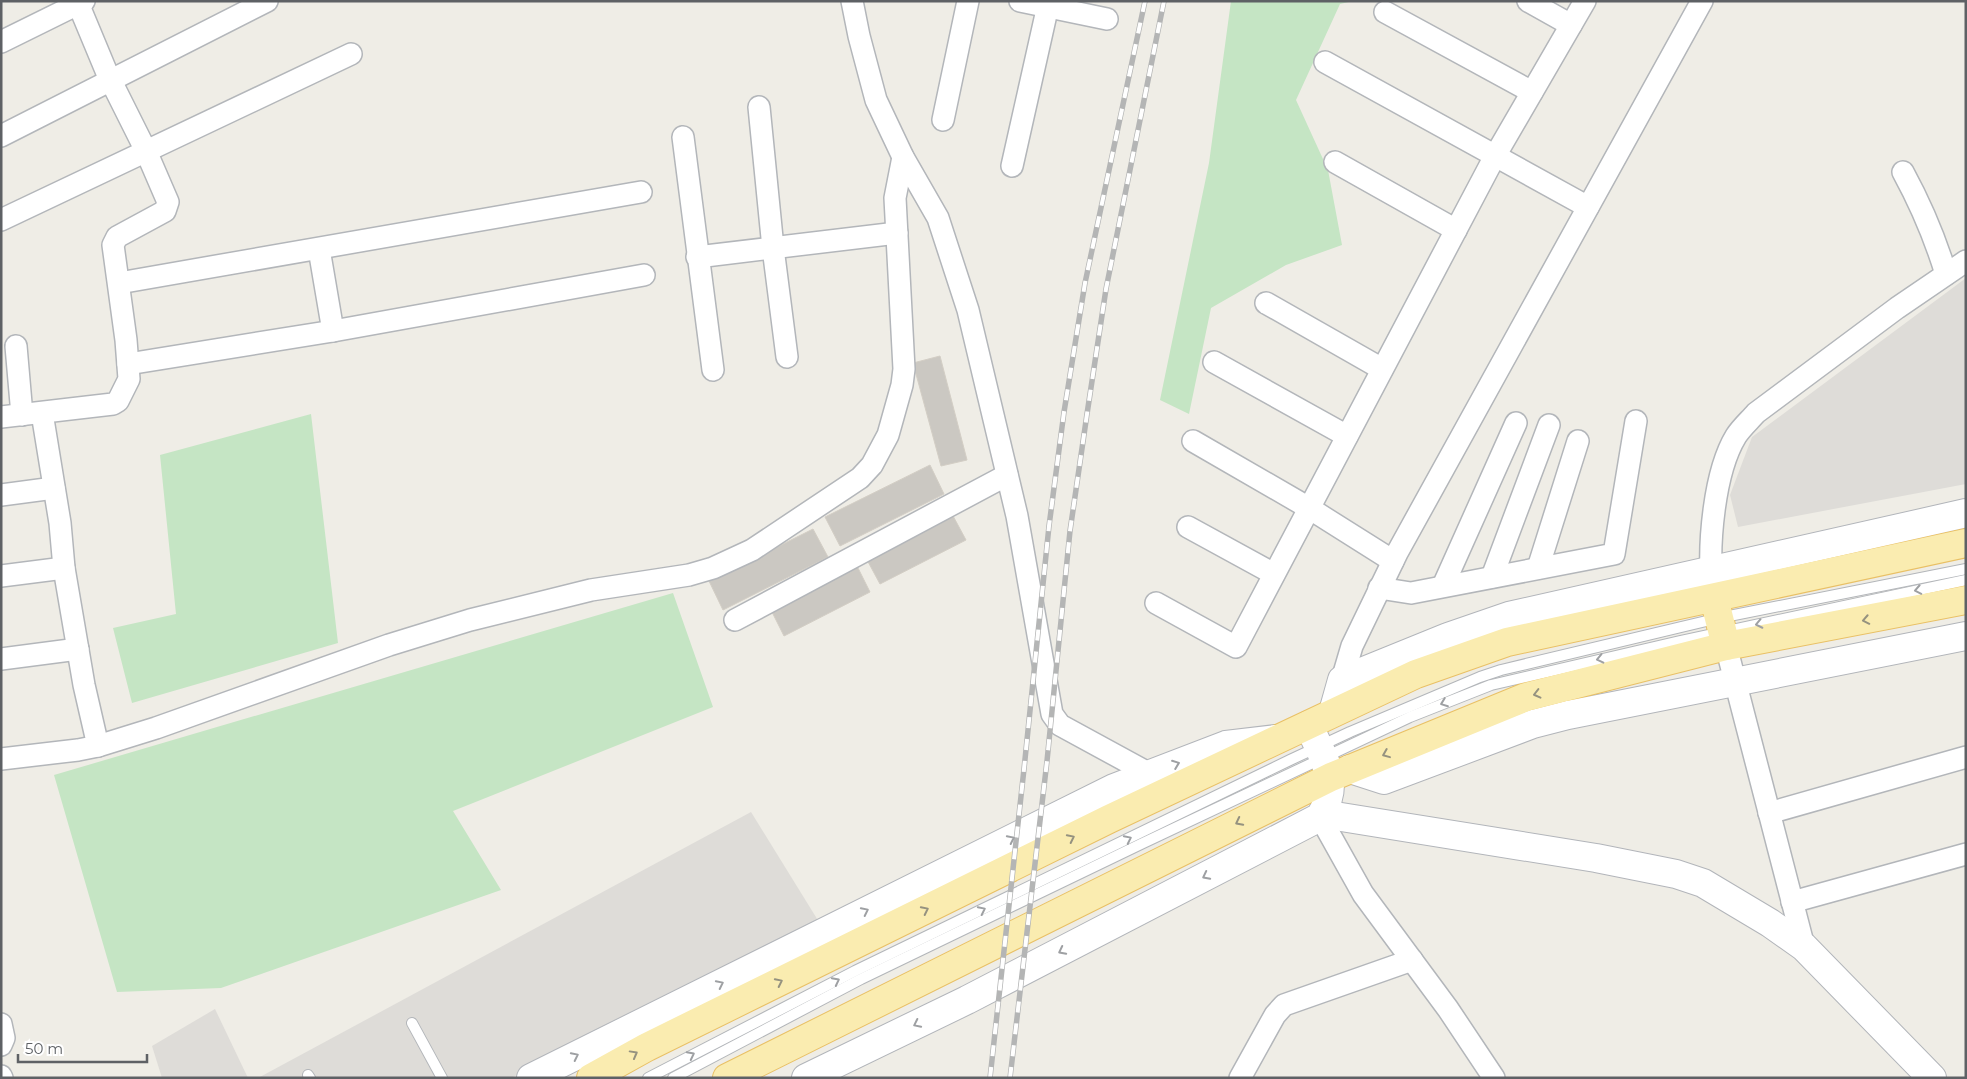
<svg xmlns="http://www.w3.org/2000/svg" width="1967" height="1079" viewBox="0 0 1967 1079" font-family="Montserrat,sans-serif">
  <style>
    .industrial { fill: #dedcd8 }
    .green { fill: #c5e5c4 }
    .building { fill: #cbc8c2; stroke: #d3cec5 }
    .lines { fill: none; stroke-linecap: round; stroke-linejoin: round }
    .lane-casing { stroke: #b3b6ba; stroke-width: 12 }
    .street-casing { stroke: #b3b6ba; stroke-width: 24 }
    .secondary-casing { stroke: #b2b5ba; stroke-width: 30 }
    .primary-casing { stroke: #e9c065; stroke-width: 30 }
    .lane { stroke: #fff; stroke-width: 10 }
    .street { stroke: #fff; stroke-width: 21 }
    .secondary { stroke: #fff; stroke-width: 28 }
    .primary { stroke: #faecb0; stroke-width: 28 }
    .rail-casing { stroke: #b4b5b5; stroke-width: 5.5 }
    .rail { stroke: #fff; stroke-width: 4; stroke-dasharray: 11; stroke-linecap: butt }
    .oneway { stroke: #9ea0a3 }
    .oneway2 { stroke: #95927f }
  </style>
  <rect width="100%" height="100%" fill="#efede6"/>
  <g class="industrial">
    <path d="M 1966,278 L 1966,484 L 1738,527 L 1730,495 L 1752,437 Z"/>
    <path d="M 751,812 L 819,922 L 511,1078 L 258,1078 Z"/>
    <path d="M 215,1009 L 248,1078 L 162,1078 L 152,1046 Z"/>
  </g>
  <g class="green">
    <path d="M 1231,1 L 1353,1 L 1340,4 L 1296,100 L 1328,170 L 1342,245 L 1286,265 L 1211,308 L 1189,414 L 1160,400 L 1209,163 Z"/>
    <path d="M 311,414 L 338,643 L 132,703 L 113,628 L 176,614 L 160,455 Z"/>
    <path d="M 673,593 L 713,707 L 453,811 L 501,890 L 221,988 L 117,992 L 54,775 Z"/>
  </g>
  <g class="building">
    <path d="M 940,356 L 967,460 L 941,466 L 913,363 Z"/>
    <path d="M 930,465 L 944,494 L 840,546 L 825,517 Z"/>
    <path d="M 952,514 L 966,540 L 880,584 L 866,558 Z"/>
    <path d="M 813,529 L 828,557 L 723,610 L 709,581 Z"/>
    <path d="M 857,566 L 870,592 L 784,636 L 771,610 Z"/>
  </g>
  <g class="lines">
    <g class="lane-casing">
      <g id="lane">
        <path d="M 412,1023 L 442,1078"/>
        <path d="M 308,1075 L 310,1078"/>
        <path d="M 648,1078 L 855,971 L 1290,760 L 1350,732 L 1480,677 L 1501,670 L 1719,618 L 1966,569"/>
        <path d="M 673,1078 L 861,979 L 1141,844 L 1410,717 L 1491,685 L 1680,641 L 1966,580"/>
      </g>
    </g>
    <g class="street-casing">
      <g id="street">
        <path d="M 852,1 L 859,36 L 876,100 L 903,157 L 938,218 L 968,310 L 1017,516 L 1052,714 L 1060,725 L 1150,774"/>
        <path d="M 1020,1 L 1107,19"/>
        <path d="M 1528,1 L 1571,25"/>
        <path d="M 1385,12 L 1532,92"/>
        <path d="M 1,42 L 84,1"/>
        <path d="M 1325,62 L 1588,207"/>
        <path d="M 759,107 L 773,248 L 787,357"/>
        <path d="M 943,120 L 968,1"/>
        <path d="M 1,136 L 267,1"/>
        <path d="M 683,137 L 713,370"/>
        <path d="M 1335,162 L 1456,230"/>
        <path d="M 1012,166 L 1049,1"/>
        <path d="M 1903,172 C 1921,205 1935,238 1946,274"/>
        <path d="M 1,220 L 351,54"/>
        <path d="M 319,249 L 333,331"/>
        <path d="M 697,257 L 897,233"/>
        <path d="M 119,283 L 641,192"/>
        <path d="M 1266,303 L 1382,369"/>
        <path d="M 16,346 L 22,415"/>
        <path d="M 1214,362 L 1347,436"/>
        <path d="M 128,364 L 333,331 L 644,275"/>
        <path d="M 42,413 L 60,523 L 64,568 L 84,685 L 98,746"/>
        <path d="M 1,417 L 113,404 L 118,401 L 129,379 L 126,340 L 113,245 L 117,237 L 165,211 L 168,202 L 146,151 L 107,73 L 77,1"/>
        <path d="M 1193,441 L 1309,508 L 1393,561"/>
        <path d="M 1,495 L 54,488"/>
        <path d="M 1188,527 L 1274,574"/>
        <path d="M 1538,568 L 1578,441"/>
        <path d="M 1,576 L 64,568"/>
        <path d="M 1492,577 L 1549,425"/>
        <path d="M 1443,586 L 1516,423"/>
        <path d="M 1712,586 C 1708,544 1714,472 1736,436 C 1741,428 1750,420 1756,413 L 1897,308 L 1966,261"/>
        <path d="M 1379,588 L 1411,593 L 1614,554 L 1636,421"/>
        <path d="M 1156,603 L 1236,647 L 1495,156 L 1585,1"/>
        <path d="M 735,620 L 1007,475"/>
        <path d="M 1726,646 L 1804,947"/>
        <path d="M 1,659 L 78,649"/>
        <path d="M 1342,680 L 1352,646 L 1397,553 L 1702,1"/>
        <path d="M 1,759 L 78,750 L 98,746 L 156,728 L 389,645 L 470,620 L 591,590 L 689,575 L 713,568 L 752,550 L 860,478 L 872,465 L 888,435 L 902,385 L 904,369 L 895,198 L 903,157"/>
        <path d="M 1769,813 L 1966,757"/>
        <path d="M 1320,817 L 1363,894 L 1448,1009 L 1494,1078"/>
        <path d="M 1792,902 L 1966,854"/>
        <path d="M 1,1024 L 4,1038 L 1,1045"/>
        <path d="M 1,1076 L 2,1078"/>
        <path d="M 1240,1078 L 1275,1015 L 1284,1005 L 1412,960"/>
      </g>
    </g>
    <g class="secondary-casing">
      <g id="secondary">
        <path d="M 1333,712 L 1342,680 L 1448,637 L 1509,616 L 1966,513"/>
        <path d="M 1350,769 L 1384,780 L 1533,724 L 1568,715 L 1966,636"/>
        <path d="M 1320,817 L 1335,816 L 1596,858 L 1676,874 L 1703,883 L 1770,923 L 1804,947 L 1932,1078"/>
        <path d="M 531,1078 L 1114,788 L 1226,745 L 1276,739"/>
        <path d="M 806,1078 L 967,1000 L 1320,817 C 1342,780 1323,760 1309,725"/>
      </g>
    </g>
    <g class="primary-casing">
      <g id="primary">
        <path d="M 1714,598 L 1726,646"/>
        <path d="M 591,1078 L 647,1047 L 1109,819 L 1416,674 L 1507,642 L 1966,543"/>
        <path d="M 727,1078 L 1331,777 L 1526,697 L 1726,646 L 1966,600"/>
      </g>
    </g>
    <use href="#lane" class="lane"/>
    <use href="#street" class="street"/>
    <use href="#secondary" class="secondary"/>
    <use href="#primary" class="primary"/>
    <g class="rail-casing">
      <g id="rail">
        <path d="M 990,1078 L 1024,769 L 1049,526 L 1064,412 L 1085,283 L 1145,1"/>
        <path d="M 1010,1078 L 1047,761 L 1070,531 L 1087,414 L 1106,289 L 1164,1"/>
      </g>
    </g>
    <use href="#rail" class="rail"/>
  </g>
  <defs><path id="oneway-chevron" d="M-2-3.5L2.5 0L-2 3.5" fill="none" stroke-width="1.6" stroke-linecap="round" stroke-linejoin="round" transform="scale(1.25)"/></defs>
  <g class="oneway">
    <use href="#oneway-chevron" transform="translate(1918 590) rotate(169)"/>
    <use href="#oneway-chevron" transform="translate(1759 624) rotate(168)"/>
    <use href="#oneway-chevron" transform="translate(1600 659) rotate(167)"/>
    <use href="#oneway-chevron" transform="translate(1444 703) rotate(159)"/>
    <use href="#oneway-chevron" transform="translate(1176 764) rotate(-21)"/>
    <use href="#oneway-chevron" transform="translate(1011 839) rotate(-26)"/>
    <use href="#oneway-chevron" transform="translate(1128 839) rotate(-26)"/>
    <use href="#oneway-chevron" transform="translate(1206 876) rotate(153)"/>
    <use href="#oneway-chevron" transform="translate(982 910) rotate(-26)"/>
    <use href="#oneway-chevron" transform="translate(865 911) rotate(-26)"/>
    <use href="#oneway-chevron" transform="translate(1062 951) rotate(153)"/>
    <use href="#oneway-chevron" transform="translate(836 981) rotate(-27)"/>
    <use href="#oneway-chevron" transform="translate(720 984) rotate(-26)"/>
    <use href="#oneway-chevron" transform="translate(917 1024) rotate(154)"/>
    <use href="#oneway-chevron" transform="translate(691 1055) rotate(-27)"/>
    <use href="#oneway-chevron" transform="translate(575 1056) rotate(-26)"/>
  </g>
  <g class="oneway2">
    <use href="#oneway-chevron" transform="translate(1866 620) rotate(169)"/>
    <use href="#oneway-chevron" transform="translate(1537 694) rotate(166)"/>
    <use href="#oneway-chevron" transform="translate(1386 754) rotate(158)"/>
    <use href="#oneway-chevron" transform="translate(1239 822) rotate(153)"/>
    <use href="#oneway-chevron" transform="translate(1071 838) rotate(-26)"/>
    <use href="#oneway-chevron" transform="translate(925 910) rotate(-26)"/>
    <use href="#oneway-chevron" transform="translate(779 982) rotate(-26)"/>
    <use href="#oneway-chevron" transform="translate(634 1054) rotate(-29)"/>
  </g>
  <rect width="1967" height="1079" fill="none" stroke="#5e6165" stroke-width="5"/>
  <path d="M18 1054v8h129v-8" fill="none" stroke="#5e6165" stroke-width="2.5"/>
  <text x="25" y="1054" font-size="15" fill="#5e6165" stroke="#ffffff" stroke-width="4" paint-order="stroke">50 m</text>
</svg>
